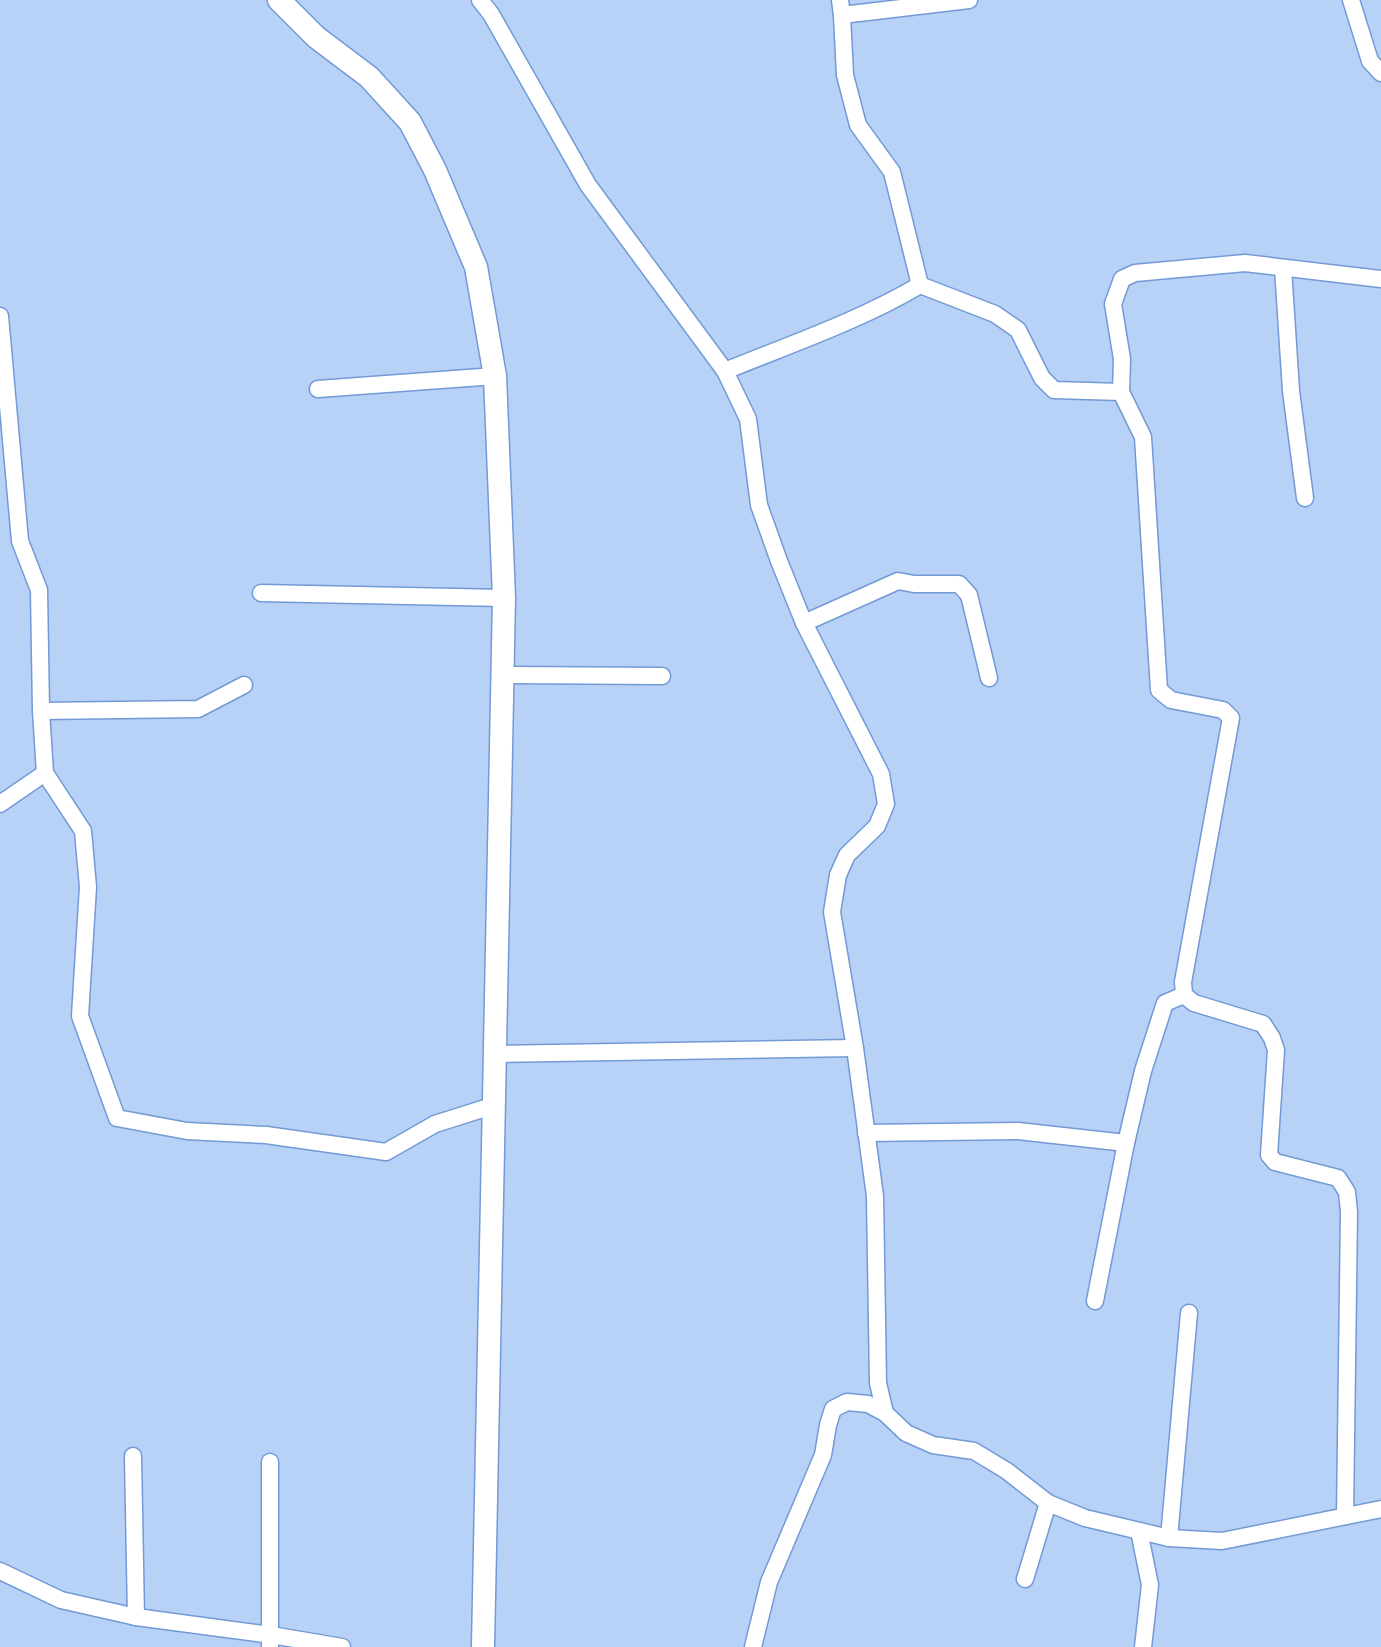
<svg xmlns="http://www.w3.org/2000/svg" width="1381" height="1647" viewBox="0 0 1381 1647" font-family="'Source Sans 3',sans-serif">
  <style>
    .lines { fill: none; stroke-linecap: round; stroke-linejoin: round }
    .street-casing { stroke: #729ad5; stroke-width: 19 }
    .secondary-casing { stroke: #729ad5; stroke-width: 25 }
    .street { stroke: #fff; stroke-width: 16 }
    .secondary { stroke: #fff; stroke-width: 22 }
  </style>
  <rect width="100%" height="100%" fill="#b8d1f7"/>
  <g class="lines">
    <g class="street-casing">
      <g id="street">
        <path d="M 480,0 L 491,14 L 588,185 L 725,371 L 748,419 L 759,505 L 779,561 L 804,623 L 881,774 L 886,804 L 877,826 L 847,855 L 838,875 L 832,912 L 855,1048 L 875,1196 L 878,1383 L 885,1413"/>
        <path d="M 840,0 L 842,15 L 845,75 L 858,125 L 892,172 L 920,285 L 995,314 L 1018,330 L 1042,378 L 1054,390 L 1121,392"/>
        <path d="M 1351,0 L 1370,61 L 1381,73"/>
        <path d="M 842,15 L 969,0"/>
        <path d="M 1283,268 L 1291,391 L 1305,498"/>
        <path d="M 0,316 L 20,541 L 39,590 L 41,711 L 45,773 L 83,831 L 88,887 L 80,1016 L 117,1118 L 187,1131 L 266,1135 L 386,1152 L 435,1124 L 495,1105"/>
        <path d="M 725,371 C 791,344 859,321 920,285"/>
        <path d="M 318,389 L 495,376"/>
        <path d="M 261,593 L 504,598"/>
        <path d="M 804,623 L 898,581 L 914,584 L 959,584 L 969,595 L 989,678"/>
        <path d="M 503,675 L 662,676"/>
        <path d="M 41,711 L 198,709 L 244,685"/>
        <path d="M 0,804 L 45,773"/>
        <path d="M 496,1054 L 855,1048"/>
        <path d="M 866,1133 L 1018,1131 L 1126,1143"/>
        <path d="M 1095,1301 L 1126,1143 L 1143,1071 L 1165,1003 L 1184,995"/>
        <path d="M 133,1456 L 136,1617"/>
        <path d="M 270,1462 L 270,1647"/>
        <path d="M 1345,1516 L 1349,1212 L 1347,1192 L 1338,1178 L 1275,1162 L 1269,1155 L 1276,1050 L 1272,1038 L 1263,1024 L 1194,1003 L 1184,995 L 1183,982 L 1231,718 L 1223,710 L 1171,700 L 1159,690 L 1143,437 L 1121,392 L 1122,359 L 1113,304 L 1122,279 L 1135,273 L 1245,263 L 1381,279"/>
        <path d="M 1139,1531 L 1150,1585 L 1143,1647"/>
        <path d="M 1169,1538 L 1189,1313"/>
        <path d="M 0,1571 L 61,1600 L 136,1617 L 271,1635 L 342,1647"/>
        <path d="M 1025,1579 L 1048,1503"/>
        <path d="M 753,1647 L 769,1582 L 823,1455 L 828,1425 L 833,1409 L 847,1402 L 868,1404 L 885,1413 L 906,1433 L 933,1445 L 974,1451 L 1007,1471 L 1048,1503 L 1085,1518 L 1169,1538 L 1222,1541 L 1381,1509"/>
      </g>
    </g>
    <g class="secondary-casing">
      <path id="secondary" d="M 279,0 L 316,37 L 369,77 L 410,122 L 435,170 L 476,267 L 495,376 L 504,598 L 483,1647"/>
    </g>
    <use href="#street" class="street"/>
    <use href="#secondary" class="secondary"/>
  </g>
</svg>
